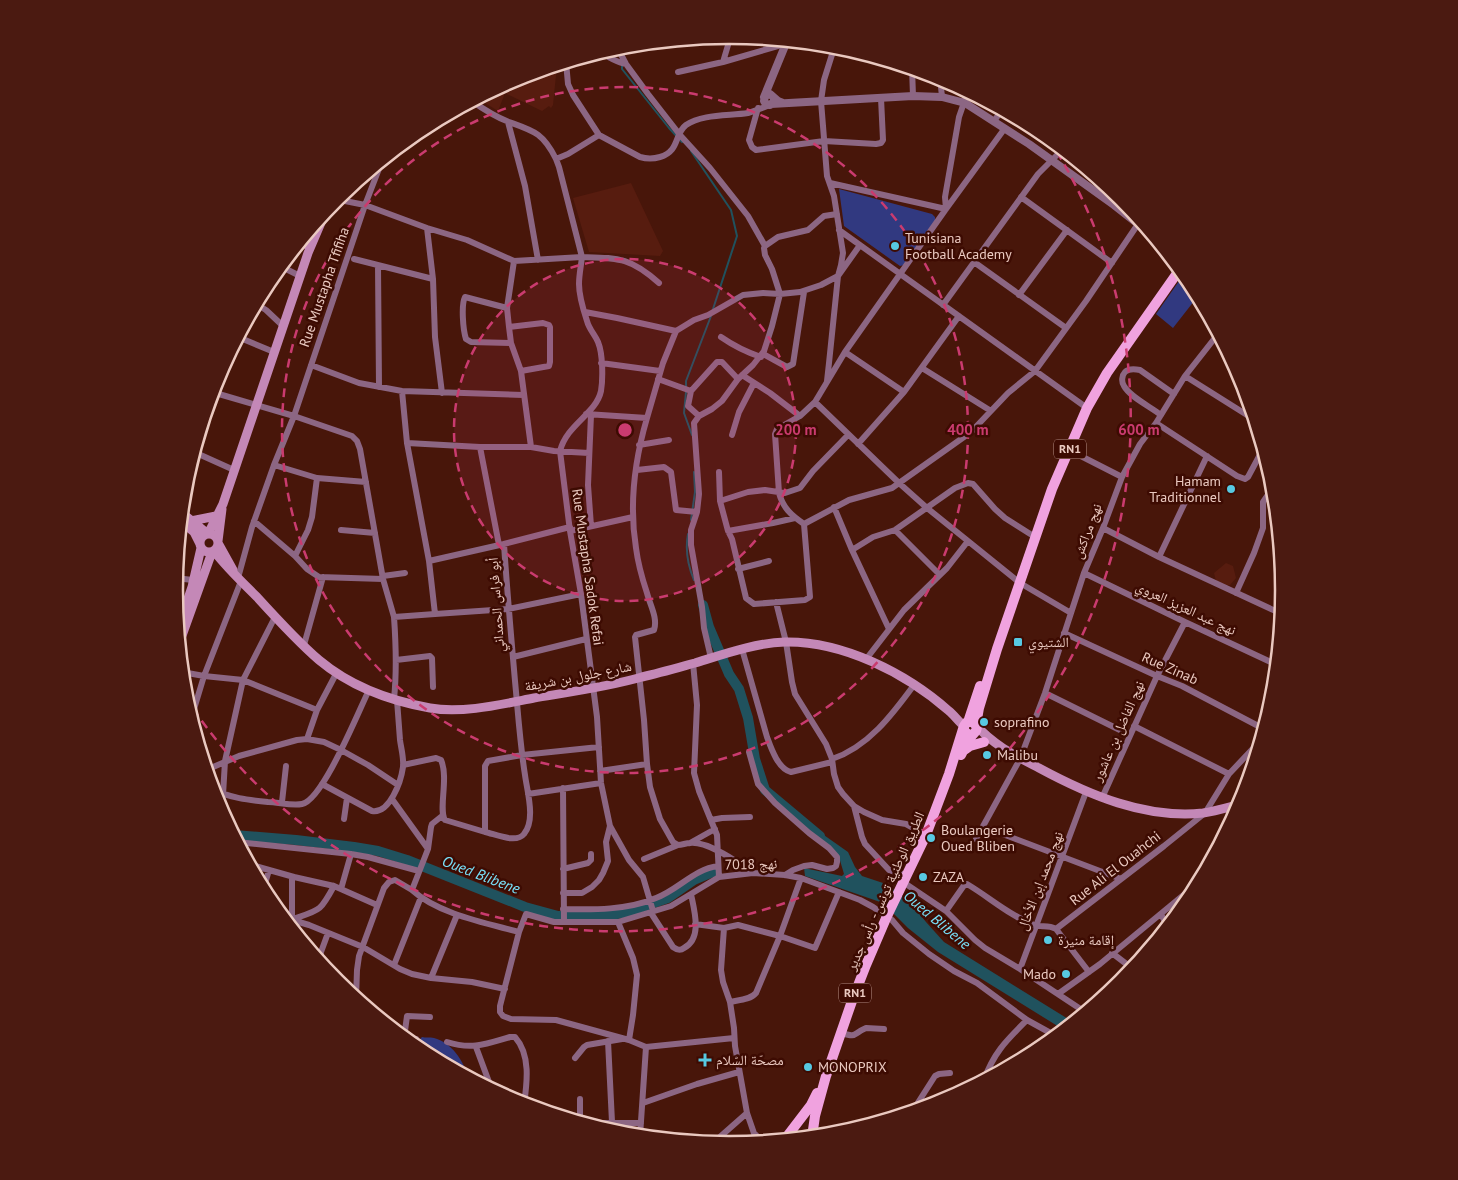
<svg xmlns="http://www.w3.org/2000/svg" width="1458" height="1180" font-family="'PT Sans','Noto Naskh Arabic',sans-serif">
	<style>
		.built { fill: #571c0f }
		.green { fill: #313980 }
		.water { fill: #20525e }
		.lines { fill: none; stroke-linecap: round; stroke-linejoin: round }
		.stream { stroke: #20525e; stroke-width: 2 }
		.river { stroke: #20525e; stroke-width: 10 }
		.minor { stroke: #8c6683; stroke-width: 6 }
		.tertiary { stroke: #8c6683; stroke-width: 8 }
		.secondary { stroke: #c488b7; stroke-width: 9 }
		.primary { stroke: #f0a2df; stroke-width: 10 }
		.ring { fill: none; stroke: #ca3b6f; stroke-width: 2.5; stroke-dasharray: 9 6 }
		.poi-dot { fill: #57c9e2; stroke: #3d0b02; stroke-width: 2 }
		.labels { text-anchor: middle; stroke-width: 5; stroke-linejoin: round; paint-order: stroke }
		.shield { fill: #3d0b02; stroke: #b69087; stroke-width: 1 }
		.shield-label { font-size: 12px; font-weight: bold; fill: #eac9c0 }
		.poi-label { font-size: 14px; fill: #eac9c0; stroke: #3d0b02; text-anchor: start }
		.street-label { font-size: 14px; fill: #eac9c0; stroke: #3d0b02 }
		.water-label { font-size: 15px; font-style: italic; fill: #79e2fa; stroke: #3d0b02 }
		.rim { fill: none; stroke: #eac9c0; stroke-width: 2.5 }
		.centre { fill: #ca3b6f; stroke: #3d0b02; stroke-width: 2.5 }
		.ring-label { font-size: 15px; text-anchor: middle; font-weight: bold; fill: #ca3b6f; stroke: #3d0b02; stroke-width: 5; stroke-linejoin: round; paint-order: stroke }
	</style>
	<rect width="100%" height="100%" fill="#48160a"/>
	<path class="built" d="M557,65l-4,40 -2,3 -2,-2 -7,5 -37,-18 -7,18 -21,-13 40,-21z
		M631,183l32,68 -3,5 -71,-4 -16,-54z
		M1226,563l7,3 3,12 -6,7 -4,1 -10,-5 -2,-8z"/>
	<path class="green" d="M839,189l93,25 3,3v4l-31,44 -4,1 -56,-40z
		M1184,274l7,8 7,14 -25,32 -17,-14z
		M422,1037c3,1 8,0 12,1 17,4 30,23 34,39l-48,-26 -6,-5z"/>
	<path class="water" d="M811,826l37,26 7,15 7,9 24,8 23,17 17,21 18,20 129,80 -9,8 -126,-78 -30,-24 -25,-25 -78,-27 -1,-8 38,8 2,-2 -5,-17 -31,-26z"/>
	<g class="lines">
		<path class="stream" d="M622,66v3l47,59 13,14
			M691,151l40,59 6,26 -24,73
			M686,387v-6l25,-65
			M686,392l-2,21 8,22
			M691,520l4,-28 -1,-20
			M688,534c-3,16 0,32 6,46"/>
		<path class="river" d="M703,605l6,22 20,47 10,15 9,29 7,41 10,31 55,46
			M234,835l62,5 58,7 24,4 29,9 118,47 33,9 53,-1 17,-3 40,-14 26,-18 19,-8"/>
		<path class="minor" d="M617,47l9,17 22,30 32,41 30,33 38,48 17,30
			M602,51c3,6 18,12 24,13
			M566,62l2,22 5,11 26,40
			M723,62l8,-27
			M912,68l1,28
			M678,72l45,-10 72,-21
			M940,77l2,20
			M472,101c11,8 24,16 37,21 25,9 34,11 47,37l12,-5 31,-19 41,22c7,2 13,2 20,0 20,-6 14,-23 26,-32 16,-11 43,-9 62,-12 7,-2 14,-5 22,-8
			M758,108l-9,32 3,7 4,3 68,-9 52,3 5,-1 2,-3 -2,-42
			M994,121l8,-11
			M508,122l17,64 13,74
			M382,161l-17,44 -71,211 -20,49 43,13 -5,39 -4,13 -13,26 12,13 12,8 64,2
			M830,183l116,26 -1,-12 14,-80 9,-26
			M1021,197l91,66
			M335,199l30,6 62,23 40,12 47,21
			M1114,205l6,-9
			M427,228l6,51 2,58 7,56
			M839,230l248,178
			M354,259l79,20
			M974,262l92,66
			M378,265l1,122
			M280,266l20,10
			M1019,295l48,-65
			M256,304l10,6 17,16
			M943,305l95,-131 25,-25
			M507,308l-42,-11c-4,8 -2,33 1,42l5,3 40,1
			M585,312l32,6 59,13
			M509,327l34,-4 6,2 1,2v35l-1,4 -28,5
			M238,337l36,15
			M721,337c13,9 25,15 40,20
			M845,352l59,40
			M763,354l24,13 6,-3 11,-72
			M601,363l59,8
			M311,365l48,18 43,8 121,4
			M922,368l69,43
			M742,375l28,18 30,23
			M1185,376l70,44
			M658,379l33,12
			M827,381l2,-18 9,-87 3,-11 2,-12 -9,-57 -7,-20 -6,-75 3,-21 11,-35
			M402,391l5,52 22,118
			M212,392l82,24 58,20 5,5 3,8 23,130 11,38 41,-3 -6,-53 75,-17
			M815,402l84,81 28,25 93,75 51,30
			M586,414l61,4c-12,41 -18,87 -11,130 2,16 6,30 11,45 3,12 11,25 7,37l-18,5 -1,2 9,83 3,44 -47,7
			M591,415l-3,70 3,41
			M1161,415c-10,-8 -31,-18 -37,-29 -3,-4 -2,-11 1,-14 4,-4 10,-3 15,-2l34,24
			M699,416l-11,-10 3,-15 26,-29h5l16,17
			M647,418l16,-55 13,-32 18,-11 14,-5 35,-20 20,-2 17,1 20,-2 21,-7 17,-9 22,-31
			M1156,423l81,53 8,3 3,-2 15,-28
			M732,435l7,-23 15,-29
			M407,443l73,4
			M858,444l46,-52 55,-76
			M639,445l30,-5
			M531,447l23,4 35,2
			M1069,450l53,27
			M194,452l40,18
			M637,470l27,-3 7,5 5,38 21,2
			M719,472l1,29 8,30 4,8 14,59 8,6 51,-4 5,-3 -6,-73
			M317,478l49,4
			M720,501l28,-9 17,-2 20,3 15,-5 13,-17 35,-36
			M834,507l18,43 37,79
			M254,521l41,35
			M804,524c-13,-9 -21,-16 -25,-31l-4,-59 2,-5 23,-13 15,-14 30,-50 101,-143 59,-81
			M804,524l45,-24 43,-12 79,-56 37,-39 27,-22 51,-70 52,-77
			M1103,528l56,29 123,57
			M341,530l34,3
			M895,530l45,45
			M570,531l63,-14
			M728,531l45,-8 22,-5
			M499,545l-19,-98h51l-10,-76 -10,-28 -2,-16 -2,-19 7,-47 68,-4 -23,-90 -3,-8
			M852,550l21,-13 22,-7 60,-42 13,-5 5,1 22,25 10,9 30,19
			M1159,557l48,-101
			M738,569l31,-8
			M1084,573l101,49 92,43
			M383,576l22,-3
			M175,578l18,2
			M238,578l14,-51 22,-62
			M1236,593l18,-40 9,-25v-26l11,-16
			M776,602l10,40 6,40 3,12 31,50 6,15 2,15 4,13 5,7 11,12 10,6 18,8 24,4 20,11
			M435,614l73,-5 73,-15
			M394,617c2,28 3,54 0,82
			M1064,633l93,43 25,10 82,43
			M304,645l19,-68
			M742,649l25,88c4,11 11,32 24,35l41,-10
			M513,657l73,-18
			M711,658l-7,-30 -2,-21 -11,-62v-15l6,-18 2,-18 -5,-71 5,-7 13,-7 10,-8 16,-22 15,-14 11,-14 8,-25 8,-32 -8,-25 -7,-14 -1,-7 1,-2 13,-9 30,-7 16,-14 13,-2
			M867,658l37,-48 43,-42 21,-27
			M396,660l34,-4 2,2 1,29
			M693,663l4,42 -3,68 5,18 18,44 2,42
			M182,672l22,4 39,4 74,30
			M1045,693l85,42
			M191,719l13,-43 37,-95
			M1134,726l95,48
			M307,739l10,-29 20,-38
			M749,752l9,32 17,19 34,30 20,15 8,9v5l-1,4 -3,2 -6,1 -15,-4 -8,1 -11,4 -8,5
			M832,759c36,-12 60,-44 82,-74
			M647,764l3,23 10,32 13,23 5,3c4,0 8,-2 12,-2 18,-2 49,20 63,30
			M403,765l33,-7 5,2c8,18 -3,50 4,60l40,12v-66l3,-5 34,-6 77,-8
			M206,770l33,-14 58,-16 10,-1 17,3 17,8 27,15 30,20
			M322,784l50,27c18,3 29,-30 31,-44 1,-9 -2,-19 -3,-27 -1,-14 -2,-27 -3,-40
			M563,788l1,134h54l15,36 4,17 -4,40 -4,25
			M212,789c18,9 36,11 56,13 10,0 23,4 34,2 21,-4 57,-94 67,-114
			M528,794l73,-11
			M223,795l2,-34 18,-81 32,-63
			M1102,798l55,-122 28,-54
			M282,802l4,-36
			M854,806l8,31 3,7 24,26 17,5
			M344,819l3,-21
			M711,820l11,-2 28,-1
			M984,827l137,52
			M485,832c10,2 31,12 39,2 12,-14 3,-43 1,-59 -5,-31 -7,-63 -10,-94 -4,-46 -8,-91 -11,-137l66,-17
			M976,839l44,-80 25,-66 39,-120 19,-45 19,-51 18,-33 16,-21 29,-47 33,-42
			M237,842l114,12 17,3 51,14
			M690,843l25,-14
			M428,849l3,-22 1,-3 10,-8
			M644,859l34,-14
			M255,866l39,11
			M563,869l25,-6 3,-3v-6
			M903,882l43,29 19,-27h2c22,13 43,32 67,41 8,3 13,-1 22,4l108,-83 41,-33 24,-39 32,-34
			M341,889l10,-35
			M412,890c26,24 74,33 107,42
			M263,891l6,-21
			M563,893h19l10,-6 7,-7 4,-7 5,-12 -2,-19 4,-16
			M1172,905l6,8
			M563,909c30,1 65,1 93,-11 22,-8 38,-29 62,-32
			M653,911l-10,-34 -14,-17 -19,-34 -9,-43 -4,-66 -16,-123 -11,-63 -10,-80c7,-27 36,-37 41,-60 2,-12 2,-37 -3,-49 -3,-7 -9,-13 -11,-21 -4,-12 -8,-25 -8,-37 0,-9 2,-18 3,-27 36,1 48,0 77,26
			M946,911l29,29 10,8 35,21
			M651,913l22,34c4,3 7,4 11,1 19,-10 10,-38 7,-54
			M1161,914l6,12
			M282,917l27,8 54,22 37,22 12,5 19,4 41,4 33,7
			M293,919c27,-9 27,-7 41,-33
			M564,922h-10l-28,-8 -7,18 -19,74v6l3,4 8,3 45,1 73,20 17,7 88,-9
			M618,922l53,-16 48,-29 34,-4 32,2 16,3 59,22 13,7 19,13 11,13 26,21 25,17 23,12 50,37 29,16
			M695,924l29,4 14,-3 42,11 35,12 24,-56
			M290,926l2,-6v-41l2,-2 40,9 43,19
			M724,928l-3,42 2,12 7,20 4,26 1,18 12,67 10,29
			M1056,929l33,43
			M1112,953l21,16
			M320,962l1,-10 7,-19
			M323,965l6,2
			M394,965l27,-68
			M431,978l26,-63
			M1058,994l42,-30 98,-81
			M356,999l1,-29 2,-14 25,-68 5,-6 6,-2 17,10 16,-41 -36,-50
			M730,1002c9,-2 20,-2 26,-9l24,-57 21,-58
			M1085,1012l-65,-43 66,-177
			M841,1033c17,5 11,1 25,-5l18,1
			M416,1039l-12,-1 3,-22 23,1
			M608,1041l4,81
			M447,1042c25,8 39,2 63,-5h5c16,18 12,46 9,68
			M476,1047l16,43
			M575,1058l9,-11 3,-2 35,-6
			M984,1080c10,-28 23,-40 43,-60
			M501,1094l24,4
			M580,1099v23
			M643,1103l54,-19 42,-12
			M912,1112l23,-36 4,-2 11,-1
			M582,1123h59
			M755,1134l3,3 11,4
			M640,1136l6,-89
			M713,1143l34,-30"/>
		<path class="tertiary" d="M764,97l23,-56
			M774,98v4l-4,3 -4,-1 -2,-3 1,-5 5,-2 8,7 5,2
			M771,104l142,-8 29,1 23,6 64,41 85,61 37,29"/>
		<path class="secondary" d="M308,246l3,-17
			M182,513l26,21 15,-30 85,-251 18,-42
			M181,521l13,11 6,12
			M191,521l25,-5
			M200 543a9 9 0 1 1 18 0a9 9 0 1 1-18 0Z
			M218,541l4,-32
			M218,543l15,27
			M214,551c13,17 28,31 43,46 20,22 40,44 62,63 31,26 72,41 111,48 32,6 73,-4 104,-10 36,-6 73,-11 108,-21 18,-4 35,-9 53,-14 29,-9 60,-20 90,-21 58,-1 121,31 164,69 5,4 9,10 15,15
			M178,628l14,-41 9,-39
			M179,644l33,-92
			M976,725c17,20 40,31 63,43 50,27 106,51 164,45 13,-2 26,-6 38,-9"/>
		<path class="primary" d="M968,722l12,-36
			M976,725l3,-17 18,-59 55,-160 35,-81 20,-35 73,-104
			M963,751l7,-5 14,-4
			M961,755l8,-16 7,-8 1,-4 -4,-5h-6l-3,4v5l5,4 4,-1
			M812,1137l3,-21 11,-40 26,-75 14,-36 21,-49 39,-81 23,-61 14,-45
			M785,1139l26,-34 6,-12"/>
	</g>
	<circle cx="625" cy="430" r="171" fill="#ca3b6f" fill-opacity=".12"/>
	<g class="ring">
		<circle cx="625" cy="430" r="171"/>
		<circle cx="625" cy="430" r="343"/>
		<path d="M1049 139A514 514 0 1 1 184 695"/>
	</g>
	<g class="poi-dot">
		<circle cx="895" cy="246" r="5"/>
		<circle cx="1231" cy="489" r="5"/>
		<rect x="1013" y="637" width="10" height="10" rx="2.5"/>
		<circle cx="984" cy="722" r="5"/>
		<circle cx="987" cy="755" r="5"/>
		<circle cx="931" cy="838" r="5"/>
		<circle cx="923" cy="877" r="5"/>
		<circle cx="1048" cy="940" r="5"/>
		<circle cx="1066" cy="974" r="5"/>
		<path d="M702.5 1052.5h5v5h5v5h-5v5h-5v-5h-5v-5h5z"/>
		<circle cx="808" cy="1067" r="5"/>
	</g>
	<g class="labels">
		<g class="shield">
			<rect x="1054" y="439.5" width="32" height="19" rx="4"/>
			<rect x="839" y="983.5" width="32" height="19" rx="4"/>
		</g>
		<g class="shield-label">
			<text x="1070" y="453">RN1</text>
			<text x="855" y="997">RN1</text>
		</g>
		<g class="poi-label">
			<text x="905" y="243">Tunisiana<tspan x="905" dy="16">Football Academy</tspan></text>
			<text x="1221" y="486" text-anchor="end">Hamam<tspan x="1221" dy="16">Traditionnel</tspan></text>
			<text x="1028" y="647">الشتيوي</text>
			<text x="994" y="727">soprafino</text>
			<text x="997" y="760">Malibu</text>
			<text x="941" y="835">Boulangerie<tspan x="941" dy="16">Oued Bliben</tspan></text>
			<text x="933" y="882">ZAZA</text>
			<text x="1058" y="945">إقامة منيرة</text>
			<text x="1056" y="979" text-anchor="end">Mado</text>
			<text x="716" y="1065">مصحّة السّلام</text>
			<text x="818" y="1072">MONOPRIX</text>
		</g>
		<g class="street-label">
			<text transform="translate(324 287) rotate(-71)" y="5">Rue Mustapha Tfifiha</text>
			<text transform="translate(1087 531) rotate(-69)" y="5">نهج مراكش</text>
			<text transform="translate(588 567) rotate(82)" y="5">Rue Mustapha Sadok Refai</text>
			<text transform="translate(496 605) rotate(-94)" y="5">أبو فراس الحمداني</text>
			<text transform="translate(1186 608) rotate(25)" y="5">نهج عبد العزيز العروي</text>
			<text transform="translate(1170 668) rotate(24)" y="5">Rue Zinab</text>
			<text transform="translate(578 676) rotate(-11)" y="5">شارع جلول بن شريفة</text>
			<text transform="translate(1118 731) rotate(-66)" y="5">نهج الفاضل بن عاشور</text>
			<text transform="translate(751 864) rotate(-1)" y="5">نهج 7018</text>
			<text transform="translate(1115 868) rotate(-38)" y="5">Rue Ali El Ouahchi</text>
			<text transform="translate(1040 881) rotate(-69)" y="5">نهج محمد إبن الأخال</text>
			<text transform="translate(885 891) rotate(-66)" y="5">الطريق الوطنية تونس - رأس جدير</text>
		</g>
		<g class="water-label">
			<text transform="translate(481 875) rotate(21)" y="5">Oued Blibene</text>
			<text transform="translate(937 920) rotate(40)" y="5">Oued Blibene</text>
		</g>
	</g>
	<path d="M0 0H1458V1180H0ZM183 590a546 546 0 1 1 1092 0a546 546 0 1 1-1092 0Z" fill="#4b1a11" fill-rule="evenodd"/>
	<path class="rim" d="M183 590a546 546 0 1 1 1092 0a546 546 0 1 1-1092 0Z"/>
	<circle cx="625" cy="430" r="8" class="centre"/>
	<g class="ring-label">
		<text x="796" y="435">200 m</text>
		<text x="968" y="435">400 m</text>
		<text x="1139" y="435">600 m</text>
	</g>
</svg>
